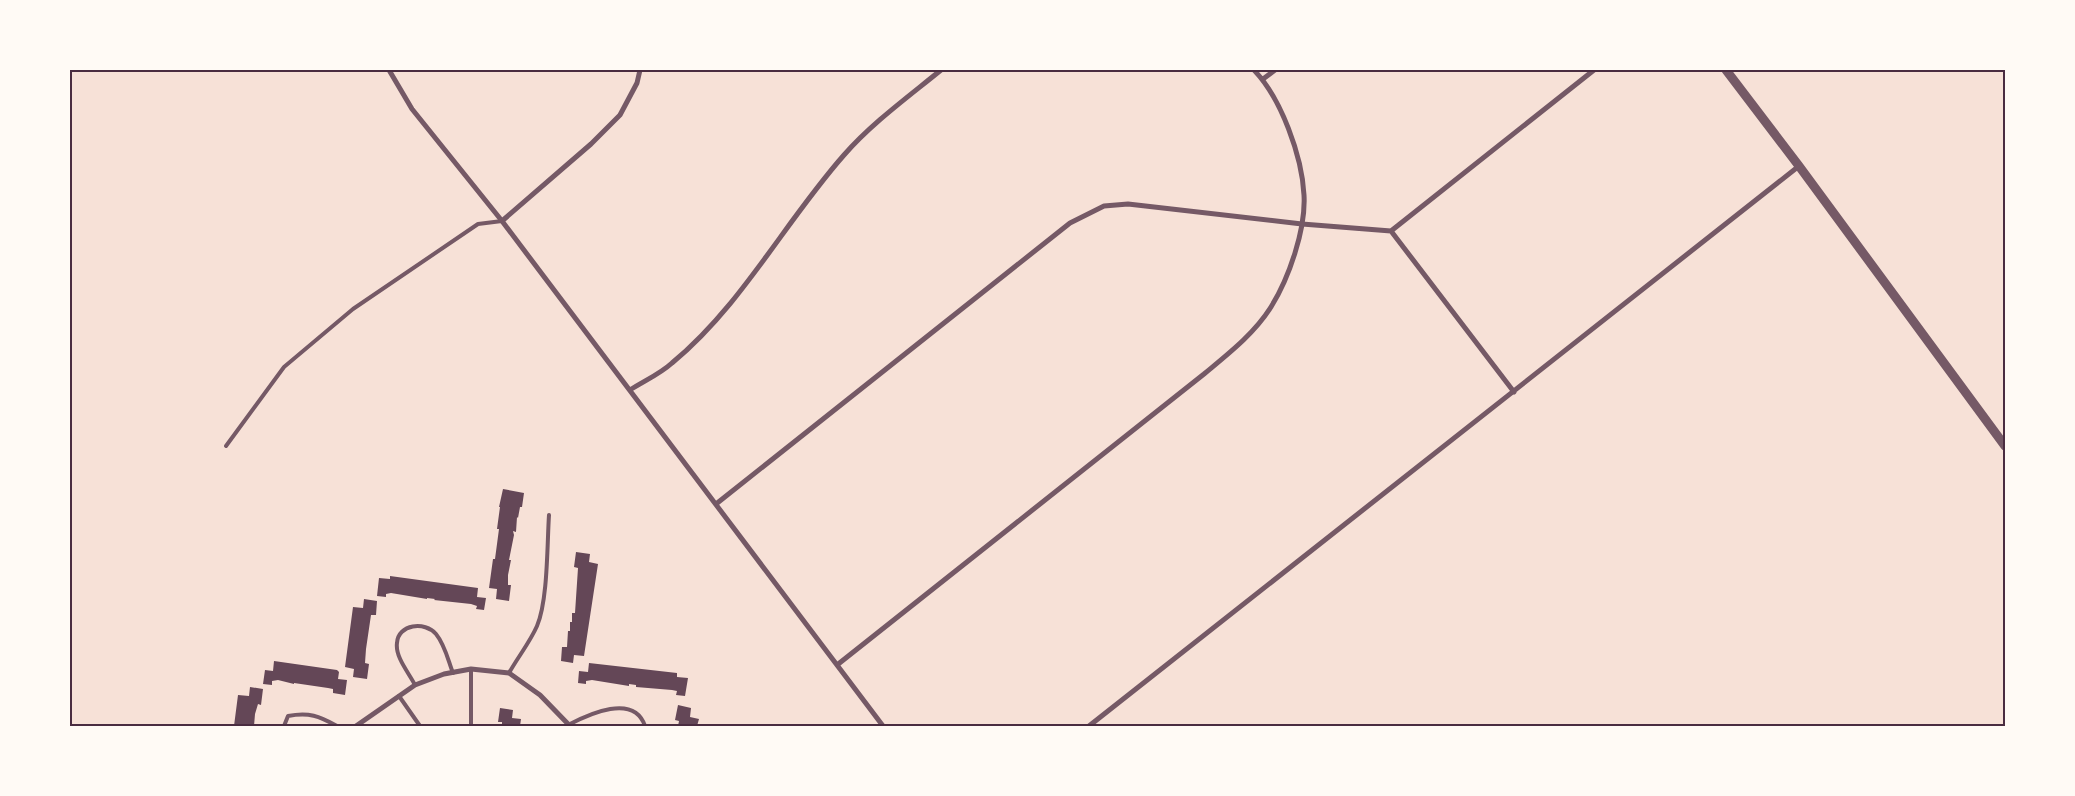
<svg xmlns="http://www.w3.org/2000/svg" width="2075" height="796" font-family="Figtree,sans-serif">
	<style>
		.building { fill: #644757 }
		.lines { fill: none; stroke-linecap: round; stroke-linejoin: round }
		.service { stroke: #755966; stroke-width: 4 }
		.minor { stroke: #755966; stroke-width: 5 }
		.tertiary { stroke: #755966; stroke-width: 9 }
		.neatline { fill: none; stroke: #4a2c40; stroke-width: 2 }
	</style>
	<rect width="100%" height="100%" fill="#f7e1d7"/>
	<path class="building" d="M503,489l21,4 -2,14h-2l-2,11 -1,-1 -1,15 -3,-1 1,4 -5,25h2l-3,15v10h3l-2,16 -13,-2 1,-10 -8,-1 4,-29h2l4,-30h-2l3,-22h-1z
		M576,552l14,2 -1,8 9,2 -14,92 -10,-1 -1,8 -12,-2 1,-14h5l1,-16h2v-9h2v-9h3l3,-45 -4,-1z
		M390,576l88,12 -1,9 9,1 -2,12 -8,-1 1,-3 -6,-2 -37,-4 1,-1 -8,-1v1l-36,-6 -5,1v3l-9,-1 2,-18 11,1z
		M364,599l13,2 -1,14h-5l-5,34 -1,14 4,1 -2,15 -14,-2 1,-8 -9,-2 8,-60 10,1z
		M274,661l63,9 2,2 -1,7 9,1 -2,15 -12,-2v-4l-5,-1 -34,-5v1l-16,-4 -6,1v4l-9,-1 2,-14 8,1z
		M589,663l88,10v4l11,1 -3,18 -9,-1 1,-4 -5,-1 -36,-3v-2l-7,-1v2l-37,-6 -6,1v3l-8,-1 1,-12 9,1z
		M250,687l13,2 -2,16 -3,-1 -3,10 -1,12h-20l4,-31 11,1z
		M678,705l13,3 -1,9 9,2 -2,7h-19l1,-5 -4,-1z
		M500,708l13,2 -1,8 9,1 -1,7h-18v-4h-4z"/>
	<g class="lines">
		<path class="service" d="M226,446l58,-79 69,-58 125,-85 24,-3
			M509,673c9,-16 21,-31 28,-47 11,-26 10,-81 12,-111
			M415,685c-6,-12 -20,-28 -18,-42 1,-19 28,-22 39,-9 9,11 12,26 17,39
			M399,696l21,30
			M568,725c21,-11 66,-32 77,1
			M284,726l4,-10c21,-4 31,0 49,10
			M471,726v-57"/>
		<path class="minor" d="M389,70l23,39 90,112 381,505
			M1263,79l12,-9
			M502,221l89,-77 29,-29 17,-32 3,-13
			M1391,231l123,161
			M630,390c14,-9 30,-16 42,-27 70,-58 112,-140 172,-208 28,-32 64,-58 97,-85
			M716,504l354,-281 34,-17 24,-2 174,20 89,7 203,-161
			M837,665l367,-291c24,-20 50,-40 67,-67 18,-29 35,-78 33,-112 -2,-39 -23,-97 -50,-125
			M356,726l59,-41 29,-11 27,-5 38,4 31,22 30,31
			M1089,726l710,-560"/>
		<path class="tertiary" d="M1726,70l73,96 206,280"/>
	</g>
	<rect width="2075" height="796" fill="none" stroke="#fffaf5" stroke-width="142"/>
	<rect x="71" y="71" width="1933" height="654" class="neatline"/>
</svg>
